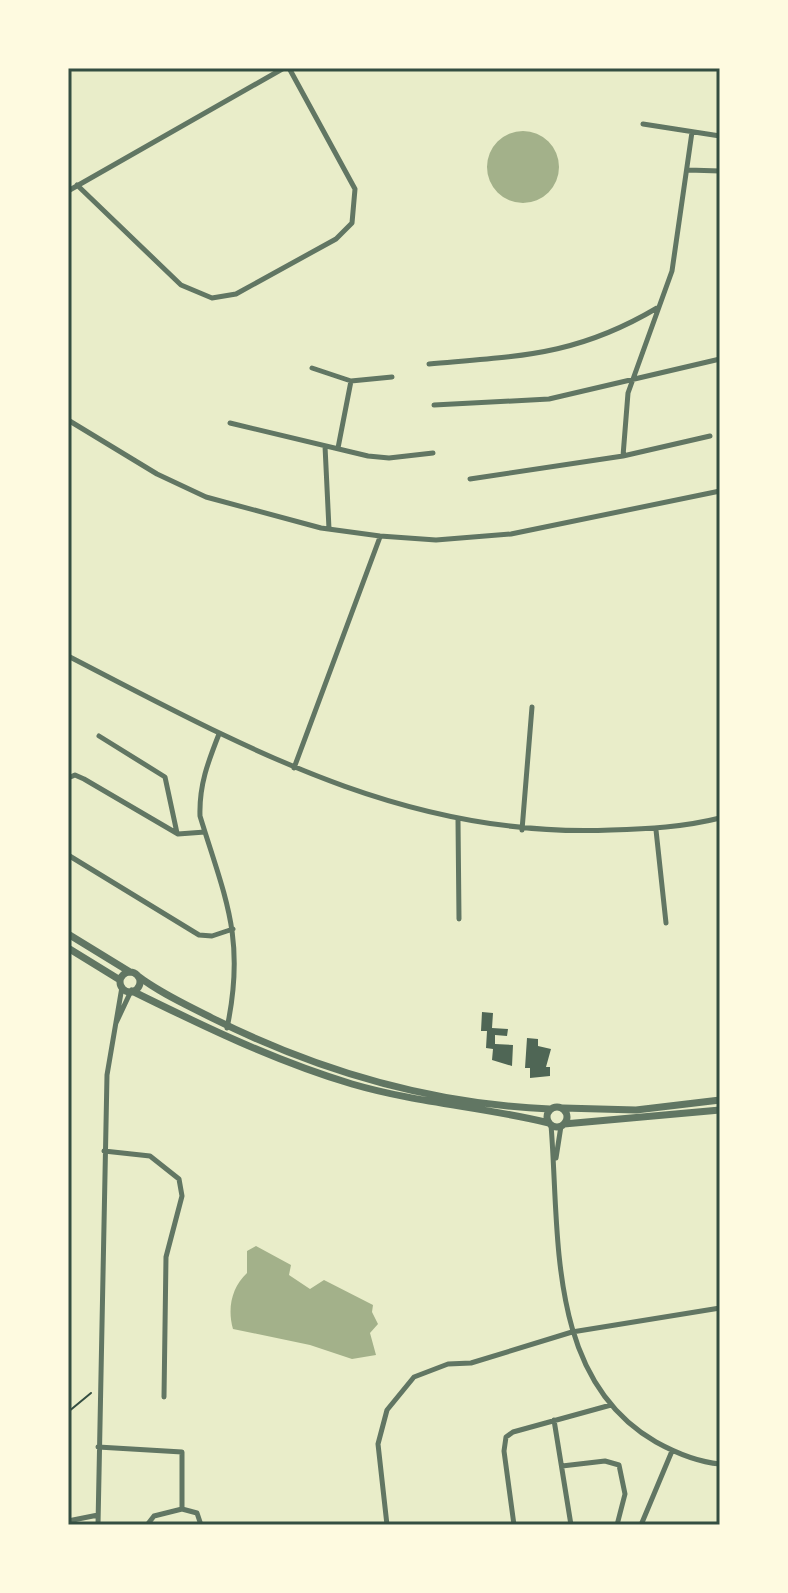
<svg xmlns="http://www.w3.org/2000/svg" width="788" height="1593" font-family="Cabin,sans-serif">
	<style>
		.water { fill: #a3b18a }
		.building { fill: #4f6655 }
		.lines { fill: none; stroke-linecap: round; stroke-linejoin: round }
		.path { stroke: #344e41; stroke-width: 2 }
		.minor { stroke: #617663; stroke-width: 5 }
		.tertiary { stroke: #617663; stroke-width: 7 }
		.neatline { fill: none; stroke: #344e41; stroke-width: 3 }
	</style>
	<rect width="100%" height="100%" fill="#e9edc9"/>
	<path class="water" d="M487 167a36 36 0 1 1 72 0a36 36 0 1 1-72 0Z
		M256,1246l35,19 -2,10 21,14 14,-9 49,25 -1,7 6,12 -8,9 6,22 -24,4 -42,-14 -77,-16c-6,-21 -1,-42 14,-56v-22z"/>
	<path class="building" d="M482,1012l11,1 -1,15 16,1 -1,7 -12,-1v9l18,1 -1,21 -20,-6 1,-11 -7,-1 1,-17h-6z
		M527,1038l11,1v7l13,3 -5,18h4v9l-20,2v-10h-5z"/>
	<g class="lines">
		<path class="path" d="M68,1412l23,-19"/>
		<path class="minor" d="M643,124l77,12
			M688,170l32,1
			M77,185l104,100 31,13 24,-4 100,-55 16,-16 3,-34 -66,-121
			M68,191l216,-123
			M429,364c91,-8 147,-8 228,-56
			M312,368l39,13
			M434,405l115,-6 171,-40
			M68,420l89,54 49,23 115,31 59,8 56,4 75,-6 209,-43
			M230,423l138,33 21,2 44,-5
			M325,446l4,83
			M338,448l13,-67 41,-4
			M623,456l87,-20
			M470,479l153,-23 5,-63 44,-122 20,-139
			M68,656c176,91 339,183 543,174 37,-1 73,-3 109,-12
			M219,734c-11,28 -20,51 -19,82 25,82 46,122 27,212
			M99,736l66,41 12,56
			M294,768l86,-231
			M68,778l7,-3 9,4 94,55 27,-2
			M458,820l1,99
			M522,830l10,-123
			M656,830l10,93
			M68,855l131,80 13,1 21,-7
			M116,1023l15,-32
			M551,1125c9,109 -5,254 105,317 20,11 42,20 64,22
			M104,1151l46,5 29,23 3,17 -16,61 -2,140
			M556,1158l5,-32
			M554,1420l17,105
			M98,1447l84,5v57l15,4 4,12
			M562,1466l43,-5 14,4 6,29 -8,31
			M68,1521l30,-6
			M98,1525l9,-450 15,-88
			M147,1525l7,-9 28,-7
			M387,1525l-9,-81 9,-34 27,-33 34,-13 23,-1 101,-31 148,-24
			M514,1525l-10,-74 2,-14 7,-5 98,-27
			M641,1525l31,-74"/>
		<path class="tertiary" d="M68,934l62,38
			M68,948l52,32
			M120 982a10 10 0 1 1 20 0a10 10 0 1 1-20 0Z
			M138,976c22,17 49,29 74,42 106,53 219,86 338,91
			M132,991c71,35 143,70 220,93 65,19 132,23 197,39
			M547 1117a10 10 0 1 1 20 0a10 10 0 1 1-20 0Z
			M563,1108l73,2 84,-10
			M564,1124l156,-14"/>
	</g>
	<rect width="788" height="1593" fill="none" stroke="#fefae0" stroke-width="140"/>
	<rect x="70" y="70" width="648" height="1453" class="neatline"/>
</svg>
